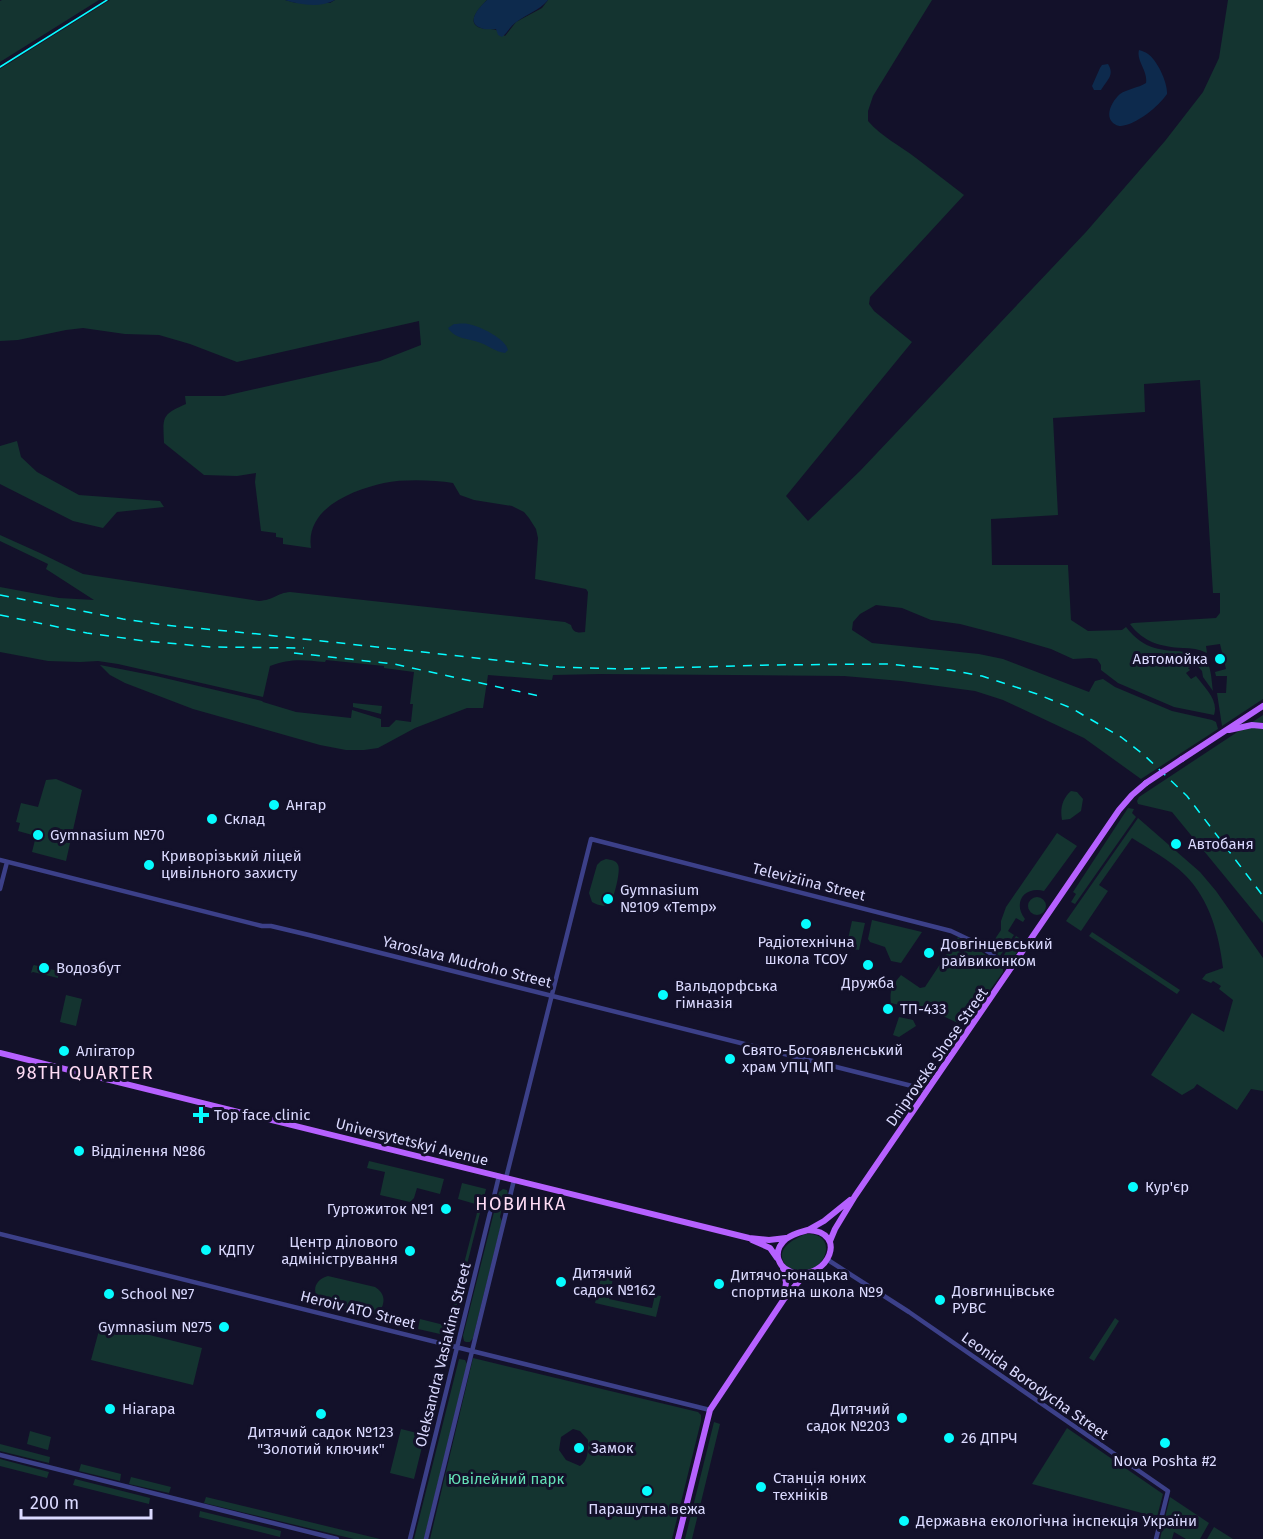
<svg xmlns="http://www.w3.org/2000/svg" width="1263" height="1539" font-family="'Fira Sans',sans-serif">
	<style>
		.green { fill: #143430; fill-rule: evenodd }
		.water { fill: #0d2a4d }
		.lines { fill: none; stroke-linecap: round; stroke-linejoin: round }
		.minor { stroke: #3c4089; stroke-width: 4.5 }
		.major { stroke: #b661ff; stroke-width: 6 }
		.tram { stroke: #06fcff; stroke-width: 1.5 }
		.rail { stroke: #06fcff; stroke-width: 1.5; stroke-dasharray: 9 8; stroke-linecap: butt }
		.major-bridge { stroke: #b661ff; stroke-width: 6 }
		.poi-dot { fill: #06fcff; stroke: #13112a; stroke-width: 2 }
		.labels { text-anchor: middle; stroke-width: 6; stroke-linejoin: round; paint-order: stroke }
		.poi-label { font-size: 15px; fill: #dbdaff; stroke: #13112a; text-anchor: start }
		.street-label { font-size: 15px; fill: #dbdaff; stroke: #13112a }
		.park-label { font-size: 15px; fill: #64e1b7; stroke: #13112a }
		.quarter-label { font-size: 18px; letter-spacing: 1.5px; fill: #ffdcf5; stroke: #13112a }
	</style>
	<rect width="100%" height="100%" fill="#13112a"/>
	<path class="green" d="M2,0h97l-99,62v-61z
		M110,0h175l11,3h34l5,-3h152c-6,6 -23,23 -6,28 5,2 11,0 15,2 3,1 6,4 9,6l11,-14 26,-14 6,-8h384l-59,96 -5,15v10c14,16 31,24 48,37 16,12 32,25 48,37l-94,102 -1,7 5,7 38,31 -126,154 22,25 52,-50 226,-239 79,-91 38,-49 16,-34 9,-58h35v699l-41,27 -5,-33h9l1,-17h-11l-1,-4 11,-3 -6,-25 -14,2 1,7c-8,-4 -16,-5 -24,-5 -22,-1 -40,-6 -53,-24l3,-1 83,-5 4,-5v-20h-7l-13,-213 -56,4 1,28 -92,6 5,97 -67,4 1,46h76l3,55 17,11 34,-1 4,-3c19,24 35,23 63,25l-3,6 4,9 -2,1 2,2 -4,3 5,6 5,-3c9,12 23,24 18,39l-40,-8 -56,-24 -17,-13v-5l-4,-6 -7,-1 -17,1 -22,-10 -41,-12 -50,-13 -29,-4 -29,-12 -26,-3 -16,9 -7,8 -1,8 20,13 107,11 24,5 86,33 6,-11 8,-2 12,8 57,24 40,9 4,2 2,7 -77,50 -57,-41 -81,-38 -28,-9 -74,-10 -57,-5 -244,-2 -47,1 -1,5 -64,-5 -5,33h-16l-52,20 -37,20 -14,2h-18l-26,-5 -127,-36 -68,-26 -15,-8 -10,-10 56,11 106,25 1,1 33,10 55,6 1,-8 29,9v8h8l7,-7 15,2 2,-18h-3l4,-32 -30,-4v-2l-58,-6 -1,2c-22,-2 -34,-4 -55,4l-7,31 -145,-33 -20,-3 -18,1 -32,-1 -48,-9v-65l59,11 35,2 -48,-31 2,-5 -48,-23v-6l40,18 43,21 176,27c15,-1 18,-8 31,-9l275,30 6,3c2,8 7,8 14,7l3,-40 -2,-3 -51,-10 3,-41 -2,-9 -7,-11 -5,-6 -12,-6 -38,-6 -14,-5 -7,-12c-20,-3 -49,-4 -69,0 -31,7 -79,25 -73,65l-28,-4v-6l-7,-1v-4l-15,-2 -6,-49 1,-9 -19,3 -33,-1 -40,-32c-1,-26 -3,-28 22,-39l-1,-8h39l156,-35 41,-16 -2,-24 -182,41 -47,-18 -31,-9 -34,-1 -42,-6 -17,2 -48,10 -18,1v-272z
		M17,441l4,16 16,15 42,23 81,6 4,6 -47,5 -14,16 -30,-7 -73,-37v-38z
		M1199,653c13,8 12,25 14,38l-10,-14 -1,-6 -10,-11 1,-5z
		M353,703l29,3 -1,8 -28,-7z
		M1263,715v208l-91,-111 -34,-8 -1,-3 2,-4z
		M56,779l26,11 -16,71 -34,-9 4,-16 -18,-5 2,-8 -4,-1 5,-19 17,4 8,-27z
		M1071,791l6,1 6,7 -2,12 -11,8 -8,1c-2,-11 0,-21 9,-29z
		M1128,808l6,1 -2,4 4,4 -61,87 -4,-2 5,-8 -3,-2z
		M1138,818l62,54 16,19 47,67v133l-12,-2 -14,21 -40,-26 -3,4 -12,7 -31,-20 41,-62 32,19 9,-32 -14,-11 2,-3 -8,-5 -2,2 -9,-4 4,-5 17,-6c-4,-33 -13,-68 -38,-93 -14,-14 -37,-27 -53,-37l-33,47 9,6 -27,40 -15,-10z
		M1057,833l20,13 -33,45c-19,-5 -32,11 -19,28l-2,3 -7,-4 -8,13 6,4 -14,21 -16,-11 5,-5 6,-1 6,-9v-9l5,-14z
		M606,859c5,1 10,1 12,6 3,5 -4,34 -8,38 -5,5 -13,2 -18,-1l-3,-9 8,-28 4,-4z
		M1028 906a9 9 0 1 1 18 0a9 9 0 1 1-18 0Z
		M872,920l50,12 -21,31 -10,-2 -6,-14 -15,-5 -2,-3z
		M852,921l13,2 -6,27 -13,-2z
		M1092,932l88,58 -3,4 -88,-58z
		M1016,936l6,4v5l-11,16h-4l-5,-3z
		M958,937l13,7 32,24v4l-39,54 -21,-10 -52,-13c-2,-12 2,-19 10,-28l19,13 5,-1z
		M34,965l24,6v7l-25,-6 -2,1 2,-7z
		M66,995l16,4 -6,27 -16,-4z
		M899,1017l14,3 3,6 -17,11 -6,-2z
		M369,1161l75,18 -4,15 -23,-6 -3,10 -4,4 -30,-7 5,-23 -18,-4z
		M462,1183l24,6 -37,147 -31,-7 2,-10 28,7 31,-121 -21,-6z
		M503,1189l4,1 1,5 -1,4 -4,3 -3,15 2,4 -29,117 -3,4h-4l-2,-1 -1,-5 36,-144z
		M806,1234c31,-2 23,35 -3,37 -4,1 -10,-2 -15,-3 -16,-17 3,-28 18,-34z
		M602,1273l6,1v3l5,1 -4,21 43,9 3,-13 6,1 -5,21 -61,-14z
		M328,1276l47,11c6,4 10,9 8,17 -1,5 -5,9 -9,10 -8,3 -44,-8 -53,-12 -10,-10 -7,-22 7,-26z
		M1115,1318l4,3 -25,40 -5,-3z
		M101,1323l101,25 -9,37 -102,-25z
		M473,1358l225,54 3,3v6l-29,118h-242zM573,1429l7,2 8,9c0,9 1,20 -8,26l-14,-6 -7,-10 2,-13z
		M459,1359l6,1 2,4 -43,175h-10z
		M1029,1382h5l19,13 1,3 -1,4 -6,1 -19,-13 -1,-4z
		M714,1422l6,2 -28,115h-7z
		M1067,1428l96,66 -6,23 -125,-33z
		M401,1429l24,6 -11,44 -24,-6z
		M30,1431l21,6 -3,13 -21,-6z
		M0,1444l50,13 -1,6 -49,-12z
		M0,1459l49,13 -2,6 -47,-12z
		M81,1464l40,10 -1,7 -41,-10z
		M131,1477l40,10 -2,6 -40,-9z
		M75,1479l75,19 -1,6 -76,-19z
		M206,1497l174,42h-26l-150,-36z
		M1170,1497l39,26 -9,16h-14l-12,-7 -2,7h-12z
		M200,1511l81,20 -1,6 -81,-20z
		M1214,1527l19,12h-26z"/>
	<path class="water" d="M285,0h50c-14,8 -35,5 -50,0z
		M487,0h61c-9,11 -22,14 -33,23 -5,4 -8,10 -13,14l-4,-2 -2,-6c-5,0 -12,1 -15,-1 -17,-6 0,-22 6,-28z
		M1139,50c3,1 7,2 9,4 9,6 20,29 19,40 -8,12 -31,31 -46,32 -4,0 -5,-1 -8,-3 -9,-8 0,-23 7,-29 7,-5 18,-6 26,-11 2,-13 -10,-22 -7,-33z
		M1108,64c7,11 -1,16 -7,26h-7l-2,-4 8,-18 2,-3z
		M454,324c4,0 10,-1 14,0 12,2 38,15 40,26l-3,3c-10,-1 -17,-8 -27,-11 -11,-4 -23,-3 -30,-14z"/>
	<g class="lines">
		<path class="minor" d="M0,860l262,66h9l38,9 619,155
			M0,889l7,-27
			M506,1178l85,-339 360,92 21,10 40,27
			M0,1234l710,176
			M828,1260l81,52 259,179 -12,48
			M0,1455l337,84
			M410,1539l89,-363
			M426,1539l88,-359"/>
		<path class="major" d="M1229,730l23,-5 11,1
			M1182,759l81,-53
			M0,1053l749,185 20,2 17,-2
			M808,1230c41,2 20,49 -12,43 -18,-3 -25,-21 -10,-34 6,-5 15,-7 22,-9z
			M808,1230l16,-9 26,-21
			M752,1240l18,8 7,10
			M830,1241l5,-12 20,-33 264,-386 13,-15 14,-12
			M783,1268l3,14 -2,17
			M678,1539l32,-129 74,-111 22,-26"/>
		<path class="tram" d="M0,67l107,-67"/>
		<path class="rail" d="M0,595l123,24 41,6 94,9 301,33 66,2 144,-4 119,-1 62,6 32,6 55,18 34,14 50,29 23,18 43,41 76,100
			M0,615l87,18 58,8 66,6 93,1
			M294,653l100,11 150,33"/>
		<path class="major-bridge" d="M1146,783l36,-24"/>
	</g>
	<g class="poi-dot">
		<circle cx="1220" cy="659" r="6"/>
		<circle cx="274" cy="805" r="6"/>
		<circle cx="212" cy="819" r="6"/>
		<circle cx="38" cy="835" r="6"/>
		<circle cx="1176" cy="844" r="6"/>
		<circle cx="149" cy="865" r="6"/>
		<circle cx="608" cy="899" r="6"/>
		<circle cx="806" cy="924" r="6"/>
		<circle cx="929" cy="953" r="6"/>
		<circle cx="868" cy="965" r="6"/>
		<circle cx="44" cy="968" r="6"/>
		<circle cx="663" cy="995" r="6"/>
		<circle cx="888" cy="1009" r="6"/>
		<circle cx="64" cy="1051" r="6"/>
		<circle cx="730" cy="1059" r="6"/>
		<path d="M198 1106h6v6h6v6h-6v6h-6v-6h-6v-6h6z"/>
		<circle cx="79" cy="1151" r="6"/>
		<circle cx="1133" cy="1187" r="6"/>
		<circle cx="446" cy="1209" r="6"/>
		<circle cx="206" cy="1250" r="6"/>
		<circle cx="410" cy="1251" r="6"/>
		<circle cx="561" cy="1282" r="6"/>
		<circle cx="719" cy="1284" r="6"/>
		<circle cx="109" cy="1294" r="6"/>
		<circle cx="940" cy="1300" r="6"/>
		<circle cx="224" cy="1327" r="6"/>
		<circle cx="110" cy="1409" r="6"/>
		<circle cx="321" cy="1414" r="6"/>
		<circle cx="902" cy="1418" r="6"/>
		<circle cx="949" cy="1438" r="6"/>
		<circle cx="1165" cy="1443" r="6"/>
		<circle cx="579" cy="1448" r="6"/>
		<circle cx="761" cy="1487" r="6"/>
		<circle cx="647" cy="1491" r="6"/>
		<circle cx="904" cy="1521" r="6"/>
	</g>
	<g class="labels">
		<g class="poi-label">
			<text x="1208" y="664" text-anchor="end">Автомойка</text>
			<text x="286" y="810">Ангар</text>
			<text x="224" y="824">Склад</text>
			<text x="50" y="840">Gymnasium №70</text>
			<text x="1188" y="849">Автобаня</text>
			<text x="161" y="861">Криворізький ліцей<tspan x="161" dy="17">цивільного захисту</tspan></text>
			<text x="620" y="895">Gymnasium<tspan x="620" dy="17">№109 «Temp»</tspan></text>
			<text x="806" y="947" text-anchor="middle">Радіотехнічна<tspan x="806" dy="17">школа ТСОУ</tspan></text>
			<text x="941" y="949">Довгінцевський<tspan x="941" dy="17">райвиконком</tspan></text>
			<text x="56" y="973">Водозбут</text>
			<text x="868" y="988" text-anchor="middle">Дружба</text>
			<text x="675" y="991">Вальдорфська<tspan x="675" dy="17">гімназія</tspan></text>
			<text x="900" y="1014">ТП-433</text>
			<text x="742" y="1055">Свято-Богоявленський<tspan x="742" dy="17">храм УПЦ МП</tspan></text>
			<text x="76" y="1056">Алігатор</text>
			<text x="214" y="1120">Top face clinic</text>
			<text x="91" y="1156">Відділення №86</text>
			<text x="1145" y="1192">Кур'єр</text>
			<text x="434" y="1214" text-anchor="end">Гуртожиток №1</text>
			<text x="398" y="1247" text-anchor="end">Центр ділового<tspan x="398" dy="17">адміністрування</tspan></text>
			<text x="218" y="1255">КДПУ</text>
			<text x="573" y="1278">Дитячий<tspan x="573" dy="17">садок №162</tspan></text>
			<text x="731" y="1280">Дитячо-юнацька<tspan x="731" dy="17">спортивна школа №9</tspan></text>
			<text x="952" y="1296">Довгинцівське<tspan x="952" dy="17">РУВС</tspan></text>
			<text x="121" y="1299">School №7</text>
			<text x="212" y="1332" text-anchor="end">Gymnasium №75</text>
			<text x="122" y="1414">Ніагара</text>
			<text x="890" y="1414" text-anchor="end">Дитячий<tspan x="890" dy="17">садок №203</tspan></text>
			<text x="321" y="1437" text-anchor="middle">Дитячий садок №123<tspan x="321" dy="17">"Золотий ключик"</tspan></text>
			<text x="961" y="1443">26 ДПРЧ</text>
			<text x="591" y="1453">Замок</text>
			<text x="1165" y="1466" text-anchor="middle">Nova Poshta #2</text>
			<text x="773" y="1483">Станція юних<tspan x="773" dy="17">техніків</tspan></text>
			<text x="647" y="1514" text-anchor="middle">Парашутна вежа</text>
			<text x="916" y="1526">Державна екологічна інспекція України</text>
		</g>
		<g class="street-label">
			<text transform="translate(809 882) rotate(14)" y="5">Televiziina Street</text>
			<text transform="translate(467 962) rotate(14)" y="5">Yaroslava Mudroho Street</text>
			<text transform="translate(937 1057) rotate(-55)" y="5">Dniprovske Shose Street</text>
			<text transform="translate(412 1142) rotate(14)" y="5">Universytetskyi Avenue</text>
			<text transform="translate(358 1310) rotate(14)" y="5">Heroiv ATO Street</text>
			<text transform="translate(443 1355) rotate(-76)" y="5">Oleksandra Vasiakina Street</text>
			<text transform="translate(1035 1386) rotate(35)" y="5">Leonida Borodycha Street</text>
		</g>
		<g class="park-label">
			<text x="506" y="1484">Ювілейний парк</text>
		</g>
		<g class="quarter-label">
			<text x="85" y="1079">98TH QUARTER</text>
			<text x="521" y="1210">НОВИНКА</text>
		</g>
	</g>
	<path d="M21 1509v9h130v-9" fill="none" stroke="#dbdaff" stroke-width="3"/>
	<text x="30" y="1509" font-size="18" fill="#dbdaff" stroke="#13112a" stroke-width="4.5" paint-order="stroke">200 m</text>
</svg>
